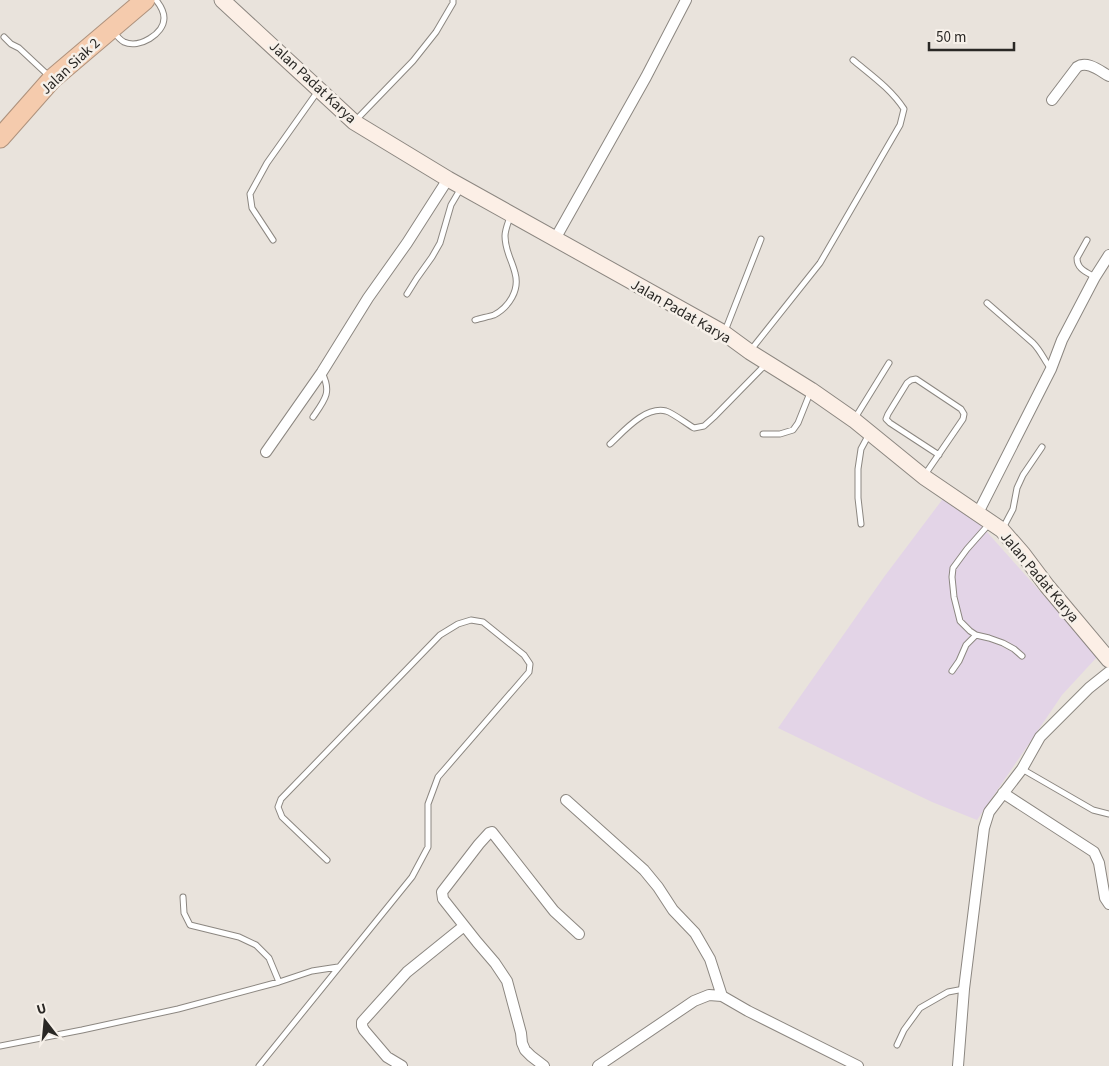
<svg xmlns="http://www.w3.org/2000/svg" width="1109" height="1066" font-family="'Source Sans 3',sans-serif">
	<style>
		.industrial { fill: #e3d4e7 }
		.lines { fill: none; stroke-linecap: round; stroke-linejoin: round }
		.lane-casing { stroke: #8c8781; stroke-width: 7 }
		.street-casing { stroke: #8c8781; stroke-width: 12 }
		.secondary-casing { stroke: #8c8781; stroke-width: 17 }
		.highway-casing { stroke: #ae927d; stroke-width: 21 }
		.lane { stroke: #fff; stroke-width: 5 }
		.street { stroke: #fff; stroke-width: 10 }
		.secondary { stroke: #fcefe6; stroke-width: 15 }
		.highway { stroke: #f5cbad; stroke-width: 19 }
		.labels { text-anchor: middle; stroke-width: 5; stroke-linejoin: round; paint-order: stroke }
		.street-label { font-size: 15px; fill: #2a2825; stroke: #f6f0e9 }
	</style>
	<rect width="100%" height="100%" fill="#e9e3dc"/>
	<path class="industrial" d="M945,496l25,17 93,104 34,40 -35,38 -85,125 -45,-18 -154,-74 106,-151z"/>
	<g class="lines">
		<g class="lane-casing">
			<path id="lane" d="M113,31c3,4 7,9 11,11 15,7 40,-8 40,-24 0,-7 -4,-13 -8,-18
				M4,37l7,7 8,4 31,29
				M356,120l57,-59 23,-29 17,-29v-3
				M273,240l-21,-32 -2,-14 17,-31 51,-72
				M1087,240l-10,18c0,11 9,14 18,19
				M407,294l10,-16 15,-21 8,-14 11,-38 10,-17
				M987,303l46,40c8,8 11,17 18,26
				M475,320c6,-2 13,-3 19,-5 15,-8 26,-25 21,-42 -3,-13 -10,-22 -10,-37 0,-6 3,-13 5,-19
				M725,331l36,-92
				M750,351l70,-88 80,-138 4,-16c-13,-20 -33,-34 -51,-49
				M313,417c12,-17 19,-25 9,-44
				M855,418l34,-55
				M763,434h17l13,-4 5,-7 12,-30
				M610,444c14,-13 35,-38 56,-33 7,2 21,13 28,17l10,-2 10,-9 52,-53
				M924,476l39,-57 1,-5 -3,-5 -45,-30 -5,1 -4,3 -19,31 -2,5 4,4 49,32
				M990,523l-23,26 -14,19 -1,9 2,20 6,24 10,10 6,4 13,3 14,5 11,6 8,7
				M861,524l-3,-26v-29l3,-20 7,-13
				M1003,528l10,-19 4,-21 6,-13 19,-28
				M952,671l7,-10 7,-16 10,-10
				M1022,769l71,41 16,4
				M183,897l1,16 6,12 49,12 17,8 13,13 10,24
				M897,1045l7,-15 16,-22 28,-16 16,-3
				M0,1046l82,-16 96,-21 101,-27 33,-11 26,-4
				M259,1066l153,-189 16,-30v-43l10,-27 91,-105 1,-8 -6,-9 -41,-33 -12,-2 -13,4 -18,11 -159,164 -3,8 4,10 45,43"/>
		</g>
		<g class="street-casing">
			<path id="street" d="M1052,100l25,-33c10,-7 23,4 32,9
				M555,239l91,-162 40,-77
				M266,452l56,-80 46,-74 39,-55 41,-64
				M978,513l73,-144 11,-29 33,-63 14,-22
				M1003,793l91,59 5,11 6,35 4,6
				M566,800l78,70 14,17 15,23 22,23 15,26 12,37
				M402,1066l-15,-9 -23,-27 -2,-4v-4l45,-50 57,-46
				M544,1066l-13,-10 -6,-6 -3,-7 -1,-10 -14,-52 -12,-18 -18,-21 -34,-43 -1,-7 37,-48 10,-11 3,-1 62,79 25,23
				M598,1066l96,-65 15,-6 13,1 26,15 110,55
				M958,1066l6,-77 20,-161 5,-16 33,-43 18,-32 49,-49 20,-16"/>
		</g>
		<g class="secondary-casing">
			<path id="secondary" d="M222,0l132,122 94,57 276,154 26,19 61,38 43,30 70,57 78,53 21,24 24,32 62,74"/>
		</g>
		<g class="highway-casing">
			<path id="highway" d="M0,138l52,-59 93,-79"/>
		</g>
		<use href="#lane" class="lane"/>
		<use href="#street" class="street"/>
		<use href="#secondary" class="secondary"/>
		<use href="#highway" class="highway"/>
	</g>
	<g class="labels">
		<g class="street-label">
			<text transform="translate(70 66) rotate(-43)" y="5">Jalan Siak 2</text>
			<text transform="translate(313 82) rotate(43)" y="5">Jalan Padat Karya</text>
			<text transform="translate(681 311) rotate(30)" y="5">Jalan Padat Karya</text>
			<text transform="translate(1040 577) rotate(50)" y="5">Jalan Padat Karya</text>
		</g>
	</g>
	<g transform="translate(45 1021) rotate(344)" stroke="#f6f0e9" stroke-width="4" paint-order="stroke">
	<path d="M0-4L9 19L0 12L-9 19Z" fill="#2a2825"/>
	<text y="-8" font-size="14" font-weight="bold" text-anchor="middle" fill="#2a2825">U</text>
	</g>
	<path d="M929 42v8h85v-8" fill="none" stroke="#2a2825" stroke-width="2.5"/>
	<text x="936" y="42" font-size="15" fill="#2a2825" stroke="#f6f0e9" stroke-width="4" paint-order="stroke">50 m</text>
</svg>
